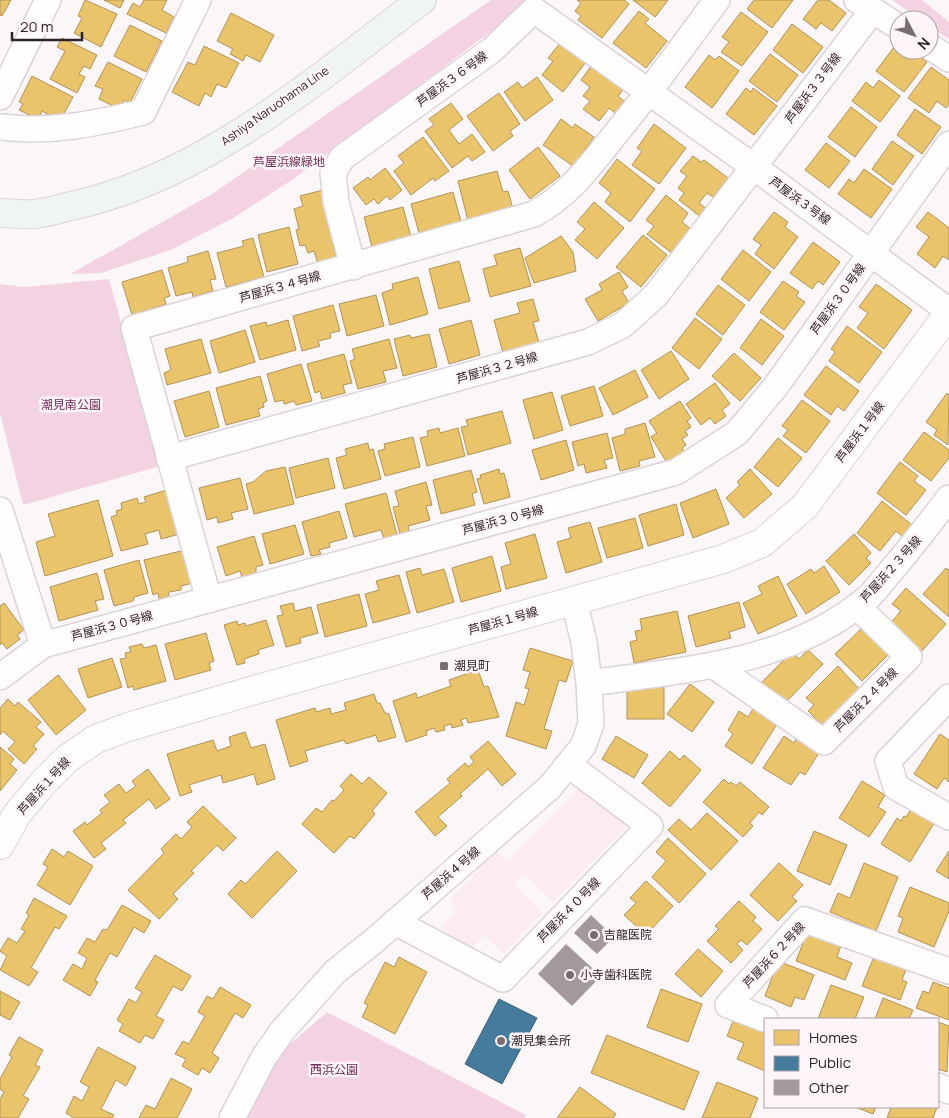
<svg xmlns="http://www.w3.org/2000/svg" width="949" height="1118" font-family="Manrope,'Noto Sans JP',sans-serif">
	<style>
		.built { fill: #fdebf4 }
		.green { fill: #f3d3e2 }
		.homes { fill: #e9c46a; stroke: #b29356 }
		.public { fill: #457b9d; stroke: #3f607a }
		.building { fill: #a4979e }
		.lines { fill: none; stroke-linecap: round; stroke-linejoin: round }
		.minor-casing { stroke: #dcd3d8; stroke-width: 28 }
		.tertiary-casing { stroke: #dcd3d8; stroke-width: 30 }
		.secondary-casing { stroke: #dcd3d8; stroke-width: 30 }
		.minor { stroke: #fefefe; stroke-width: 25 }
		.tertiary { stroke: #fefefe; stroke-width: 28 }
		.secondary { stroke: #f0f4f4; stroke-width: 28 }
		.poi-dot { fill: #776d72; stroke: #fdf5f9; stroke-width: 2 }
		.labels { text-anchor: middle; stroke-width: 5; stroke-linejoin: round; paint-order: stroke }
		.street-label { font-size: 12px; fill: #302229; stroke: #fdf5f9 }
		.park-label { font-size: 12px; fill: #772a56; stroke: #fdf5f9 }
		.poi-label { font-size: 12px; fill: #302229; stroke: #fdf5f9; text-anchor: start }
	</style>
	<rect width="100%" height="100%" fill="#fbf7f9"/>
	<path class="built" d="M583,783l44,43 -74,76 -28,-27 -10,10 28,28 -39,41 -20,-18 -17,17 -27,-26 17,-17 -8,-9 47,-50 11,10z"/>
	<path class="green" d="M491,0h42l-238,178 -62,40 -62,32 -70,23 -31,1 142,-80z
		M892,0h30l27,22v17l-20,-13v-6h-8z
		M109,279l52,187 -138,39 -23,-92v-129l24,3z
		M327,1012l199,103 -2,3h-280l30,-60z"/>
	<path class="homes" d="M0,0h11l-9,16 -2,-1z
		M85,0l32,14 -16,33 -27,-14 8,-15 -4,-2z
		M104,0h20l-4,8z
		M144,0h23l-5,10 12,7 -8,16 -39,-19 6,-11 7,4z
		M577,0h47l5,4 -27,34 -24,-18 3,-4 -6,-5 6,-8z
		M633,0h35l-13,17z
		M754,0h39l-21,28 -25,-19z
		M818,0h11l17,13 -14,18 -11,-8 -5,6 -13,-10z
		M639,11l10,8 -4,4 22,18 -21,27 -33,-25z
		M741,12l27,20 -26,34 -21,-14 8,-10 -7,-5z
		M231,13l43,22 -14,27 -14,-7 -3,6 -13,-7 3,-5 -16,-8z
		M792,24l31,23 -20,26 -30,-23z
		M130,25l32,16 -16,31 -32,-16z
		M62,38l35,17 -7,14 -6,-3 -5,8 6,3 -8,16 -27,-14 15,-28 -8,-4z
		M561,42l25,20 -23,30 -21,-17 11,-14 -5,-3z
		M204,46l35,17 -13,25 -9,-4 -6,13 -6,-4 -6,13 -27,-14 16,-30 7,3z
		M899,46v4h12l16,12 -23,30 -28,-21 18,-24z
		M770,54l28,21 -21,27 -28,-21z
		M709,55l6,5 4,-4 20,15 -27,37 -27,-21z
		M108,62l34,17 -12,24 -6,-3 -5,9 -20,-10 4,-10 -8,-3z
		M592,65l31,25 -5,6 6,5 -9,12 -6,-5 -10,13 -16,-12 7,-8 -7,-5 7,-9 -9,-7z
		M931,67l18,13v24l-3,4 -9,-7 -8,12 -21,-15z
		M32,76l41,21 -13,24 -18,-10 -4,8 -19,-9 4,-6 -4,-2z
		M537,77l16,23 -28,21 -21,-29 14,-10 4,6z
		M879,80l21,16 -20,26 -28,-21 14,-19 7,6z
		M746,88l5,4 2,-4 24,18 -23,29 -28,-21z
		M499,93l21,31 -10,7 3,5 -20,15 -26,-35z
		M451,103l12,16 -14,11 10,14 13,-10 13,18 -13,9 -4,-5 -16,12 -27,-37 9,-6 -5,-6z
		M851,107l26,20 -22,30 -27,-20z
		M915,109l26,18 -19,27 -25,-19z
		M561,119l12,9 2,-4 19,13 -21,29 -30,-21z
		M654,124l32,24 -27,36 -27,-19 10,-14 -5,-3z
		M423,137l26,34 -14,10 -2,-3 -22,17 -17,-24 10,-8 -6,-7z
		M892,141l22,15 -21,29 -21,-16z
		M826,143l24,18 -21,27 -24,-18z
		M538,147l22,29 -30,23 -21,-29z
		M693,156l8,6 3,-2 24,18 -15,19 -6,-4 -8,10 9,7 -6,8 -23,-18 5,-7 -6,-5 9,-12 -7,-5z
		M617,159l38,30 -25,33 -25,-20 6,-9 -12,-10z
		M385,168l17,22 -12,10 -3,-4 -9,8 -4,-5 -8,6 -13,-17 15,-11 2,3z
		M864,169l28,20 -21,29 -33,-24 11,-15 5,4z
		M497,171l6,21 5,-1 5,18 -45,12 -10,-40z
		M323,190l13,50 -4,1 5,18 -19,5 -4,-13 -6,2 -3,-8 -5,1 -4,-16 3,-1 -5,-20 9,-3 -3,-10z
		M453,192l8,30 -42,11 -8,-29z
		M666,195l22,18 -6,9 10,8 -19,24 -26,-20 7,-8 -8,-6z
		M594,202l30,26 -27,31 -22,-19 10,-11 -8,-7z
		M403,207l8,30 -39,10 -8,-30z
		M774,212l14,10 -3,5 13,10 -24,32 -19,-15 6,-9 -8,-6z
		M928,212l21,16v32l-6,-4 -8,12 -18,-14 12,-17 -13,-10z
		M289,227l9,37 -31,8 -9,-37z
		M643,235l24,20 -26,32 -25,-20z
		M561,236l12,16 3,19 -42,12 -9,-25z
		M253,238l11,39 -38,10 -9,-34 27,-7 -2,-5z
		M813,242l27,20 -17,23 -5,-4 -6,8 -22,-16z
		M520,248l11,38 -41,11 -7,-28 14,-4 -3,-10z
		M743,250l28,22 -22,29 -28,-22z
		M208,251l8,28 -6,1 3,11 -20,6 -1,-5 -16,4 -8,-28 20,-6 -1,-5z
		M459,261l11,40 -31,8 -10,-40z
		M162,270l8,26 -6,2 2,6 -34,11 -10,-33z
		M619,272l9,15 -6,4 7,12 -31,18 -13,-22 17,-9 -3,-6z
		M418,277l10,37 -38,11 -8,-32 11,-4 -1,-5z
		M783,281l16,11 -3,4 9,6 -21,28 -24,-18z
		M876,284l36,26 -28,39 -27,-21 11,-15 -9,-6z
		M718,285l27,20 -22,30 -27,-21z
		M376,295l8,31 -37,10 -8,-32z
		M533,299l6,22 -6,1 6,21 -36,10 -9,-33 26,-7 -3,-10z
		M333,305l7,26 -10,2 1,5 -13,3 2,5 -18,5 -9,-35z
		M695,318l27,21 -23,30 -27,-21z
		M761,319l23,17 -22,29 -22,-17z
		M288,320l8,30 -36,10 -10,-34 16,-4 1,4z
		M471,320l9,35 -31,9 -10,-35z
		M847,326l35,26 -23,31 -30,-22 6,-9 -4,-3z
		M245,330l10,32 -36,11 -9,-32z
		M429,334l8,33 -34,9 -9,-37 16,-4 1,3z
		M201,339l10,34 -44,12 -3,-12 7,-3 -6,-21z
		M389,339l8,29 -14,3 3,11 -28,7 -8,-28 5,-2 -3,-10z
		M671,351l18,28 -30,20 -18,-29z
		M734,353l27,25 -21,23 -28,-25z
		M344,354l8,29 -9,2 2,8 -23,6 -2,-8 -5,2 -8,-29z
		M301,364l11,37 -16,4 -2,-4 -10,3 -1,-4 -8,2 -8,-28z
		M826,366l33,25 -15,20 -7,-5 -6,9 -27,-20z
		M635,370l13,27 -35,18 -14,-27z
		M260,376l7,25 -4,2 1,4 -6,2 2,7 -34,9 -10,-37z
		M715,383l15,21 -8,6 4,6 -11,8 -5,-6 -9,7 -15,-21z
		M594,386l9,30 -33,10 -9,-30z
		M209,391l10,36 -34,10 -11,-36z
		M552,392l11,38 -29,9 -11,-39z
		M947,393l2,2 -1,50 -14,-10 3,-5 -11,-8z
		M802,400l28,21 -24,32 -23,-17 5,-6 -6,-4z
		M680,401l11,17 -4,3 4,6 -6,4 3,4 -6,4 4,6 -4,3 4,7 -17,11 -18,-29 6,-4 -8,-12z
		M502,411l9,32 -43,12 -7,-28 7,-1 -2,-6z
		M645,423l10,34 -16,4 1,5 -20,5 -8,-33 13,-4v-5z
		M439,428l1,5 18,-5 7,28 -38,10 -7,-28 8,-2 -1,-5z
		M924,432l25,18v8l-18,23 -28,-21z
		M607,433l6,25 -9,2 3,8 -21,5 -2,-9 -6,2 -6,-24z
		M413,437l7,30 -35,9 -7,-25 7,-2 -1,-5z
		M778,438l24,20 -24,29 -24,-20z
		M566,440l8,30 -33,10 -9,-30z
		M368,443l1,7 4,-1 8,30 -37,10 -8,-31 11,-3 -2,-6z
		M328,458l7,30 -39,10 -7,-30z
		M900,462l18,14 -4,5 12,9 -20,25 -29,-22z
		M285,467l9,37 -40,10 -8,-30 7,-2 13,-11z
		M499,469l1,5 4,-1 6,24 -26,7 -7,-25 4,-1 -1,-3z
		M750,469l22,25 -28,24 -18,-20 14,-13 -3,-3z
		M471,470l6,22 -5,2 3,11 -34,9 -8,-34z
		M240,478l8,31 -17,4 2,6 -15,4 -1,-6 -10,3 -8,-32z
		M426,482l6,23 -6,1 4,14 -22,6 1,5 -9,3 -7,-27 6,-1 -4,-15z
		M170,489l13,44 -22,6 -2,-9 -14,4 3,10 -27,7 -10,-34 6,-2 -1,-4 6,-2 -1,-6 16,-5 2,6 7,-2 -2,-5z
		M716,489l13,35 -36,14 -13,-35z
		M386,493l11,42 -13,4 -3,-9 -27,7 -9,-33z
		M98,500l15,56 -68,20 -9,-34 19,-6 -7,-22z
		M882,501l30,24 -9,12 -7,-6 -16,20 -23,-18z
		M676,504l8,31 -36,11 -9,-31z
		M339,511l8,27 -18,5 1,4 -11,3 2,4 -10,2 -9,-34z
		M635,518l8,30 -36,10 -9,-30z
		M590,522l12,40 -36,11 -9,-31 14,-4 -3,-10z
		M295,525l9,29 -34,10 -8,-30z
		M535,534l12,44 -41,11 -5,-22 10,-3 -6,-21z
		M854,534l17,19 -5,5 5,5 -22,22 -23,-24z
		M254,536l9,29 -7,2v6l-14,4 -2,-6 -14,5 -9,-29z
		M185,550l8,33 -12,3v4l-12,2 -1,5 -9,2 -1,-6 -5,2 -9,-35z
		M492,556l9,35 -40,11 -9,-34z
		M139,560l9,33 -14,4 -1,4 -19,5 -10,-36z
		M824,566l16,26 -34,22 -19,-30 24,-15 3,4z
		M420,568l2,7 22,-6 10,33 -37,11 -11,-41z
		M946,568l3,2v47l-26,-23z
		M97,573l7,26 -9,2 3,9 -39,11 -9,-34z
		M399,575l11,38 -37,10 -8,-29 14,-4 -3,-9z
		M778,576l19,40 -39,18 -15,-31 19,-9 -4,-8z
		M906,588l40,36 -26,29 -32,-27 13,-15 -9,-7z
		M359,594l8,32 -42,11 -8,-32z
		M739,602l6,25 -16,5 2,6 -35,9 -8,-31z
		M4,603l20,27 -7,5 3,4 -13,10 -5,-6 -2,2v-39z
		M293,603l2,8 16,-4 7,26 -18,5 1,5 -15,4 -9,-31 6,-1 -3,-9z
		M677,611l9,41 -52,11 -4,-21 7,-2 -2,-9 7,-1 -2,-11z
		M266,620l8,25 -16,5 1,4 -15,5 1,4 -8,2 -13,-40 13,-4 1,4 7,-2 1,3z
		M864,626l27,26 -29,29 -27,-27z
		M206,633l8,28 -5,2 2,7 -36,10 -10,-36z
		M142,644l2,4 12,-3 10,36 -32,9 -1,-4 -5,2 -8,-29 6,-1 -1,-5 6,-1 -2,-5z
		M530,648l43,13 -7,21 -7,-2 -15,49 8,2 -6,18 -40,-13 10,-34 8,3 5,-16 -4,-1 5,-16 -7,-2z
		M808,650l15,14 -42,43 -22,-22 33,-33 7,7z
		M112,658l10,29 -34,11 -10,-29z
		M838,666l23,25 -30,31 -3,-3 -6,6 -14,-14 6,-6 -8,-7z
		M478,670l6,17 4,-1 11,31 -31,6 -2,-5 -5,2 2,5 -11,3 -1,-4 -7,2 1,4 -9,2 -2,-4 -8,3 1,4 -21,7 -13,-41 23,-8 1,5 34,-12 -2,-6z
		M58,675l28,35 -30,25 -28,-35z
		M690,684l24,18 -22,30 -25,-18z
		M627,685l37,1v33h-37z
		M374,694l3,9h3l5,10 4,1 7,23 -18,5 -2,-7 -30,9 -2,-4 -39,11 3,10 -18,6 -14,-47 39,-12 1,4 14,-4 1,6 15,-4 -2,-7z
		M8,699l7,7 3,-4 23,20 -5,5 8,7 -11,12 4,3 -13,15 -16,-15 7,-7 -12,-11 -3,4v-27z
		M753,709l24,15 -25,40 -27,-18 8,-12 -5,-4 11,-19 9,6z
		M245,732l6,16 14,-4 10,35 -18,6 -3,-11 -31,9 -2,-8 -32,10 3,7 -12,4 -13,-42 46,-14 4,11 14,-5 -2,-9z
		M940,734l9,6v42l-5,-4 -7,11 -23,-15z
		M616,736l32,19 -14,23 -32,-19z
		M784,736l10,7 3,-6 23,14 -15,24 -5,-3 -9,13 -28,-17z
		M488,741l28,33 -14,12 -14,-17 -28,25 2,2 -24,21 9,9 -12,10 -20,-24 35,-29 -3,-4 18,-16 3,4 6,-5 -4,-5z
		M0,747l14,12 -4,5 7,6 -17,21z
		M670,751l10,9 4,-5 17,15 -31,37 -28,-24z
		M148,769l22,30 -14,10 -7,-10 -26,21 3,3 -25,20 5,6 -12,9 -21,-27 12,-9 2,3 15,-12 -2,-3 10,-8 -6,-7 15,-11 7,9 10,-7 -4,-5z
		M351,774l11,10 7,-7 18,16 -15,18 3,3 -21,25 -4,-3 -16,17 -32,-29 14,-16 6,4 10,-12 2,1 10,-11 -4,-4z
		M724,779l5,5 2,-2 5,4 4,-4 29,25 -7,8 -3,-3 -9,11 3,3 -10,11 -40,-35z
		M862,781l23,14 -7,12 8,5 -17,25 -30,-19z
		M203,806l33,32 -13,13 -6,-6 -26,26 3,2 -21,21 5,5 -19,20 -31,-29 36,-37 -3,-4 15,-15 5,5 11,-12 -5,-5z
		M913,806l23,14 -26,42 -29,-18 16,-26 4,3 3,-5 2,1z
		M707,813l31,28 -27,29 -43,-40 11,-11 12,11z
		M814,831l33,14 -17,40 -33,-14z
		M668,838l38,36 -27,29 -27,-26 14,-16 -10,-9z
		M52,849l12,8 4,-6 25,15 -23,39 -33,-20 11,-18 -5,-3z
		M277,851l20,20 -45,47 -24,-24 13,-14 4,4z
		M949,851v28l-13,-8z
		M779,863l24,22 -11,12 5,4 -19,20 -28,-26z
		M864,863l34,14 -22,54 -46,-19 8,-19 12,5z
		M646,881l27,25 -27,29 -22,-20 12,-12 -6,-5z
		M910,887l39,16v8l-15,36 -36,-15 5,-14 -5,-2z
		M34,898l33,18 -8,13 -4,-2 -24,41 7,4 -9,14 -29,-16 7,-14 -7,-5 8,-13 9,5 8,-12 -4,-2 8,-14 -3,-2z
		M739,901l17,16 -3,4 9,8 -15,16 -6,-5 -4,4 6,6 -12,13 -24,-22 12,-12 -4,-3z
		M122,905l29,16 -7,12 -10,-6 -17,30 -7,-4 -15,27 3,2 -8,14 -27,-16 10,-16 9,5 5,-11 -9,-5 9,-15 8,4 8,-13 4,1z
		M808,930l34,13 -5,14 15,6 -7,17 -49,-19z
		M698,949l25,22 -22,26 -26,-23z
		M875,954l32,12 -5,14 5,2 -7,18 -38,-14z
		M155,955l36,21 -9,15 -9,-5 -17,30 8,4 -11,19 -8,-4 -5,8 -21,-12 4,-7 -6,-4 12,-21 7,4 6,-11 -7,-4z
		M399,957l28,15 -32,62 -33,-17 6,-12 -4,-2 21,-41 9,5z
		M778,961l36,14 -10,25 -9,-3 -4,10 -26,-11z
		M933,982l16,6v32l-33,-12 7,-17 6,2z
		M831,985l33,12 -9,22h-37z
		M220,987l31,18 -8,13 -8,-5 -23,40 7,5 -9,15 -8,-5 -4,7 -16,-9 4,-7 -11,-5 8,-13 6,3 16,-28 -7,-4 9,-16 6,3z
		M661,989l41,15 -14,38 -41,-15z
		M0,991l20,11 -10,18 -10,-5z
		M883,998l30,12 -4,9h-34z
		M734,1019l31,13v39l-28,-12 7,-16 -17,-7z
		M938,1022l11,4 -2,46 -9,-3z
		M607,1035l92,37 -15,38 -93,-37z
		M19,1037l24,13 -8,15 5,2 -17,29 6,3 -11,19h-18v-19l4,-7 -4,-3v-10l12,-22 -3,-2z
		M98,1047l38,20 -10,19 -10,-6 -15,29 13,6 -2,3h-38l-8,-5 8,-17 8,5 7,-14 -9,-5z
		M171,1078l21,11 -15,29h-38l7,-13 9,4z
		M717,1082l41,16 -8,20h-48z
		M580,1087l36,27 -3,4h-56z
		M855,1107h21l-3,7z
		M891,1107h46l-4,11h-46z"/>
	<path class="public" d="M499,999l38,19 -35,66 -37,-20z"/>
	<path class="building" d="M591,915l23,22 -17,17 -23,-21z
		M566,944l35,32 -29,30 -34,-32z"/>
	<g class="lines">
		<g class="minor-casing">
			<path id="minor" d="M857,0l42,27
				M929,46l20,13
				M0,97l48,-97
				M0,127c50,6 95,-3 143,-15l55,-112
				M353,267l-17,-65 -3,-29 9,-15 150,-108 42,-40 220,157 195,144
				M169,458l419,-116 35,-17 33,-30 217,-285
				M0,510l43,135
				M209,600l-75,-272 400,-114c36,-20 54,-46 79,-77 36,-44 70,-91 104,-137
				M714,666l110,76 85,-85 -52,-51
				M0,677l43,-32 633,-173 61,-39 39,-47 173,-242
				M589,683c94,-13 199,-19 276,-83 8,-6 14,-15 20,-22 23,-26 43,-53 64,-80
				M949,697l-61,64 8,26 53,30
				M395,922l108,57 147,-153 -81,-61
				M765,1019l-37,-14 77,-85 144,51
				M938,1086l11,5
				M232,1118l32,-61 19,-27 52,-58 40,-32 175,-153 33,-41 8,-22 -2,-41 -5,-41 -10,-41"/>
		</g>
		<g class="tertiary-casing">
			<path id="tertiary" d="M0,845l17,-31 26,-31 25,-25 28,-19 32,-12 130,-38 465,-130 39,-16 43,-37 144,-193"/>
		</g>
		<g class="secondary-casing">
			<path id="secondary" d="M0,213c11,0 23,2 34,1 12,-1 25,-5 37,-8 135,-29 243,-126 351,-206"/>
		</g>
		<use href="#minor" class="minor"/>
		<use href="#tertiary" class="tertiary"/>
		<use href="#secondary" class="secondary"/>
	</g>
	<g class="poi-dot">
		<rect x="439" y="661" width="10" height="10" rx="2.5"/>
		<circle cx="594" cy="935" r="5"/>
		<circle cx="570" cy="975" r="5"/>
		<circle cx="501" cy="1041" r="5"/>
	</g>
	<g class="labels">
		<g class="street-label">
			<text transform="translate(452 79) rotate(-36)" y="4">芦屋浜３６号線</text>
			<text transform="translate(813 88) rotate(-53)" y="4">芦屋浜３３号線</text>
			<text transform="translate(275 106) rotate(-35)" y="4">Ashiya Naruohama Line</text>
			<text transform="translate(800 201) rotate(36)" y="4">芦屋浜３号線</text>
			<text transform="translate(280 287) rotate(-16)" y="4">芦屋浜３４号線</text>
			<text transform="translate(838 299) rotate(-54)" y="4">芦屋浜３０号線</text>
			<text transform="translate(497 368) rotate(-16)" y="4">芦屋浜３２号線</text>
			<text transform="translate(860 432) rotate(-53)" y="4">芦屋浜１号線</text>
			<text transform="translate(503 520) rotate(-15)" y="4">芦屋浜３０号線</text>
			<text transform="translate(891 569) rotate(-48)" y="4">芦屋浜２３号線</text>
			<text transform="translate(503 621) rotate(-16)" y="4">芦屋浜１号線</text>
			<text transform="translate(112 626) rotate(-15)" y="4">芦屋浜３０号線</text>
			<text transform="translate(866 700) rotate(-45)" y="4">芦屋浜２４号線</text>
			<text transform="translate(44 786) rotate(-48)" y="4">芦屋浜１号線</text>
			<text transform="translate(451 873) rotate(-41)" y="4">芦屋浜４号線</text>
			<text transform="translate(569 910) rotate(-46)" y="4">芦屋浜４０号線</text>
			<text transform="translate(774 955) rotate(-47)" y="4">芦屋浜６２号線</text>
		</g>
		<g class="park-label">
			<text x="289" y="166">芦屋浜線緑地</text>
			<text x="71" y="409">潮見南公園</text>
			<text x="334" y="1074">西浜公園</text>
		</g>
		<g class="poi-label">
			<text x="454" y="670">潮見町</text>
			<text x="604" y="939">吉龍医院</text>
			<text x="580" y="979">小寺歯科医院</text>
			<text x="511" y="1045">潮見集会所</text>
		</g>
	</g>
	<rect x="764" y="1018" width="175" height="90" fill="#fdf5f9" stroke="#aba1a6"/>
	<rect x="774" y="1030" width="25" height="15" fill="#e9c46a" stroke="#aba1a6"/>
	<text x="809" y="1043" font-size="15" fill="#302229">Homes</text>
	<rect x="774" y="1056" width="25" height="15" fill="#457b9d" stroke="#aba1a6"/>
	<text x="809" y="1068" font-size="15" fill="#302229">Public</text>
	<rect x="774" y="1080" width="25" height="15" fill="#a4979e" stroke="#aba1a6"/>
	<text x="809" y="1093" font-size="15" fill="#302229">Other</text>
	<g transform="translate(914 35) rotate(131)"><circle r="24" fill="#fdf5f9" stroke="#aba1a6"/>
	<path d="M0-4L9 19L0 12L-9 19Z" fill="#776d72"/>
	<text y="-8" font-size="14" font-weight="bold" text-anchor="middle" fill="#302229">N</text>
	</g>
	<path d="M12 32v8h70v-8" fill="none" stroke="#302229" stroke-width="2.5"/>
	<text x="20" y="32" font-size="15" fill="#302229" stroke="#fdf5f9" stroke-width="4" paint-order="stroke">20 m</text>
</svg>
